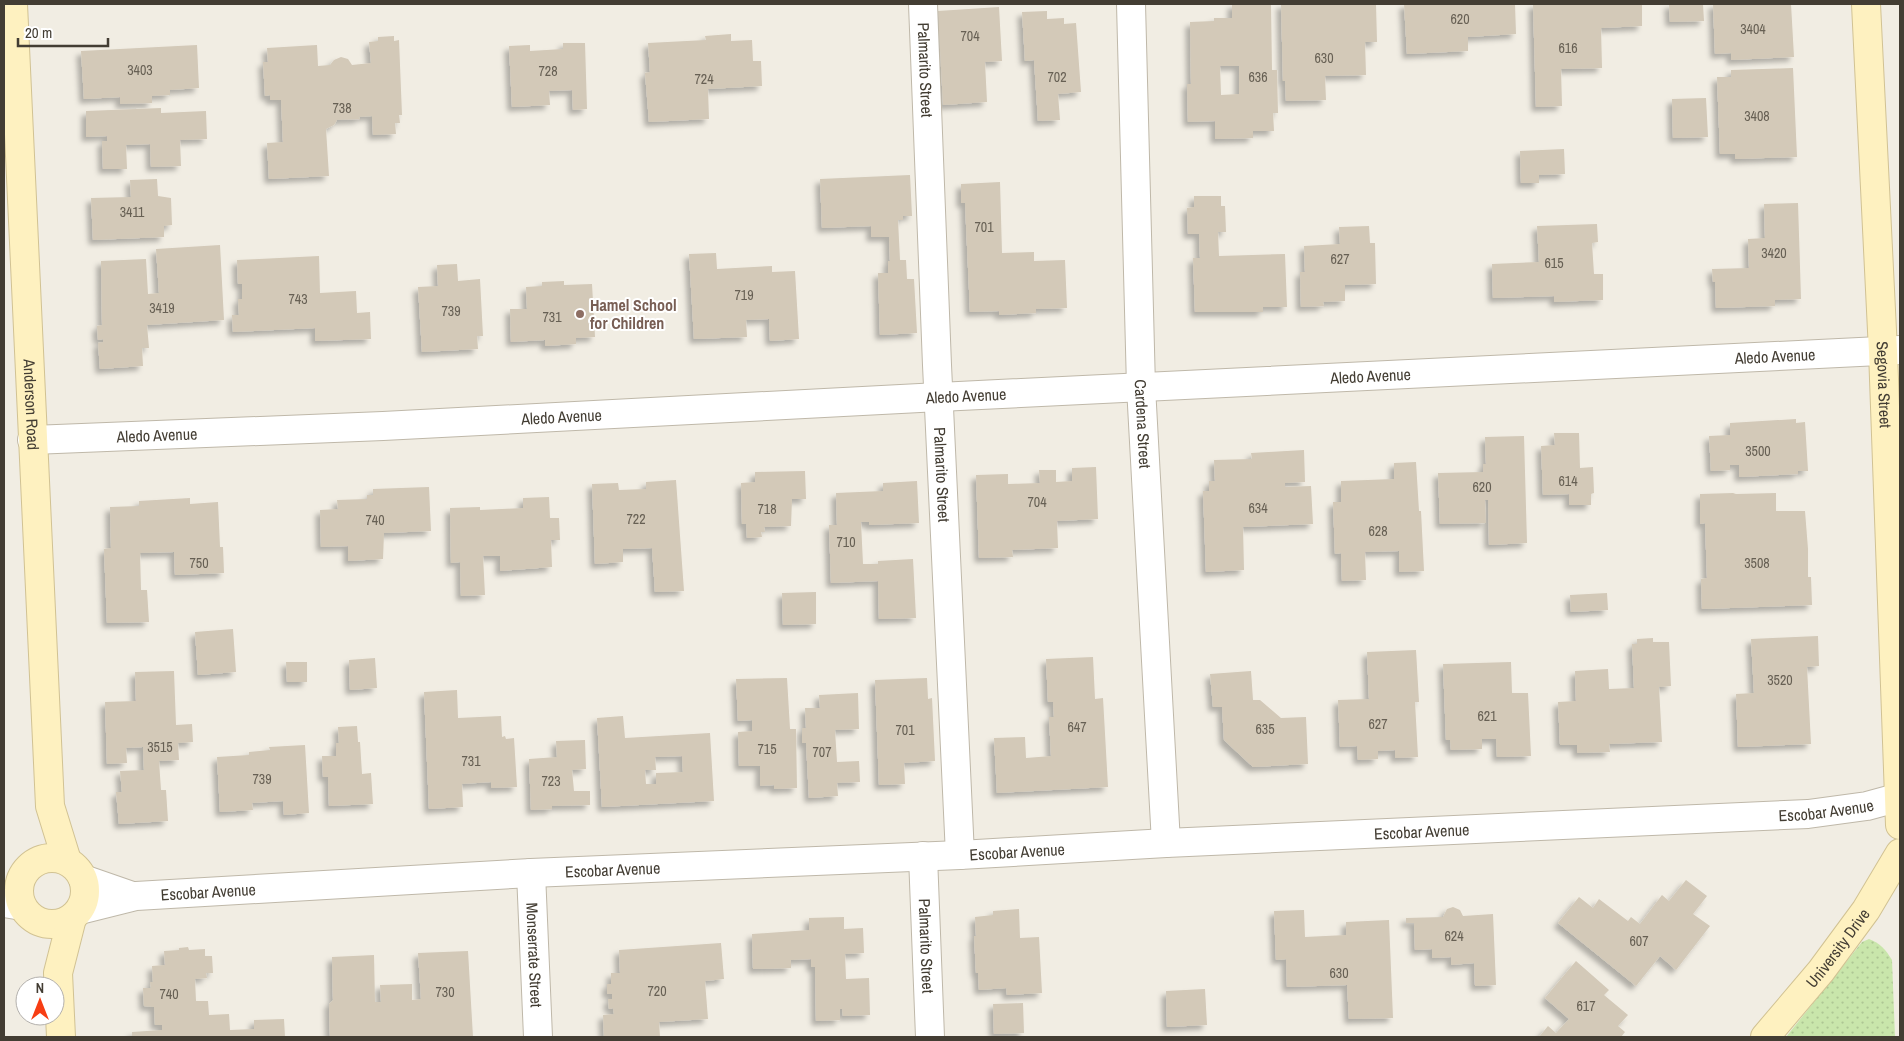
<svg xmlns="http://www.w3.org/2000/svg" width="1904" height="1041" font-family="'Archivo Narrow',sans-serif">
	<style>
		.green { fill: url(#green-dots) }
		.building { fill: #d3c9b8; fill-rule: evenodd; filter: url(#shadow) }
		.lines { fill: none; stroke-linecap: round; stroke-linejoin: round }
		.street-casing { stroke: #bfb8a9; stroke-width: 30 }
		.secondary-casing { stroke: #d1c293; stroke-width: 30 }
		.street { stroke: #fff; stroke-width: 28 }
		.secondary { stroke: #fef1c0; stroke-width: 28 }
		.education-dot { fill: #8d6e63; stroke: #fff; stroke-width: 2 }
		.labels { text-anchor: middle; stroke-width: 4; stroke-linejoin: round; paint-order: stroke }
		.number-label { font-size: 14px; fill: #676054 }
		.street-label { font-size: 16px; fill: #433d33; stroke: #fff }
		.education-label { font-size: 16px; font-weight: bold; fill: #785e54; stroke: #fff; text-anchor: start }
	</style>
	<defs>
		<pattern id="green-dots" width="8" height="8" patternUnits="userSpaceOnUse" patternTransform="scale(1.25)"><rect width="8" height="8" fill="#c9e6ab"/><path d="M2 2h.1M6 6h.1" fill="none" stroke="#aec694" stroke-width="1.8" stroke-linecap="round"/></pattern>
		<filter id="shadow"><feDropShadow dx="-4.5" dy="4.5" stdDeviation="2.5" flood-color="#0004"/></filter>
	</defs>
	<rect width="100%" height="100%" fill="#f1ede3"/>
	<path class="green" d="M1869,939c11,4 17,11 23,21l3,77h-109l76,-95z"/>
	<path class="building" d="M1232,4h39l1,66h5l1,43h-5l1,18h-21v7l-38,1v-18l-27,1 -1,-38h4l-1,-62 24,-1v-3h18zM1220,66h19v28l-18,1z
		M1281,4h95l1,38h-12l1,33 -41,1 1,24 -40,1 -1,-20h-2z
		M1404,4h111l1,30 -48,3v14l-61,3z
		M1533,4h109v22l-41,2 1,40 -41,1 1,37 -26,1z
		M1669,4h34l1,17 -34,1z
		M1713,4h78l3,53 -63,3v-7l-16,1z
		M999,7l3,54 -17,1 2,40 -44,3 -5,-94z
		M1047,11v8l17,-1v6l12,-1 5,69 -23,2 2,26 -22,1 -4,-61 -9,1 -3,-49z
		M731,34v7l21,-1 1,21h8l1,25 -54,3 1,30 -60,3 -4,-49 5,-1 -2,-29 58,-3 -1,-4z
		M394,36v5l5,-1 3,75h-3l1,8h-5l1,11 -23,1 -1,-19 -13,1 1,2 -23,1 -3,5 -8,4 3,47 -60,3 -2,-36 16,-1 -2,-42h-11v-5l-5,1 -2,-34h5l-1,-14 50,-3 1,21 12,-1 4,-5 7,-3 7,2 4,6 19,-2 -2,-21 9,-1v-4z
		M563,43h22l2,66 -14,1 -1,-20 -23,1 1,14 -38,2 -3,-61 21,-1v6l33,-2z
		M197,45l2,43 -29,2v5l-18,1v7l-32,1v-7l-36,2 -3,-48z
		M1793,68l4,89 -62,2v-5h-15l-3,-77h14v-7z
		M1706,98l2,39 -35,1 -1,-39z
		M161,108v5l45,-2 1,28 -27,1 1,26 -30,1 -1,-23 -24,1 1,24h-24l-1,-28h5v-5l-21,1v-26z
		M1564,149l1,25 -26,1v8h-18l-1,-32z
		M910,175l2,41h-9v4h-5l2,40h6l1,19h7l3,54 -37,2 -2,-62h10v-12h2l-1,-24h-18v-11l-49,2 -2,-49z
		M157,179l1,17 13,2 1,27 -8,1v11l-71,3 -2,-42 40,-1 -1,-17z
		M1000,182l2,71 32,-1v9l31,-1 2,48 -31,1v4l-37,2v-4l-29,1 -5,-109h-4v-19z
		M1194,196h27v10h4l1,26h-8l1,24 66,-2 2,53h-24v5h-68l-2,-54h7l-1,-24h-11l-1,-26 7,-1z
		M1798,203l3,96 -26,1v6l-59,2 -1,-26h-2l-1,-13 37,-1 -1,-29 17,-1 -1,-34z
		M1597,224l1,18 -6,1 2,31h9v26l-49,2v-6l-61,2 -1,-34 47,-2 -2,-36z
		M1369,226l1,17h5l1,41 -31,1v16l-22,1 1,4 -23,1 -1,-35h5l-1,-26 36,-2 -1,-17z
		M220,245l4,75 -77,5 2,23h-7l1,18 -43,3 -2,-26 5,-1v-3l-5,1 -1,-14 5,-1 -1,-64 45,-2 2,35 11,-1 -3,-44z
		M716,253l1,16 55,-3v6l23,-1 4,68 -29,2 -1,-22 -23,1 1,17 -53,2 -5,-85z
		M319,256l1,37 36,-2 1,22 13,-1 1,27 -56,2v-13l-82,4 -1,-17h7l-1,-16h4v-15h-4l-1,-24z
		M457,264l1,17 22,-2 3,57h-6l1,13 -56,3 -4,-65 20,-1 -1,-21z
		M564,281v4l28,-1 3,53 -19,1v6l-31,2v-6l-34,2 -1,-33h17l-1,-22 16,-1v-4z
		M1796,419v4l9,-1 3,49h-10v3l-59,3v-12h-9v5l-19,1 -2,-35 21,-1v-12z
		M1554,433h25l1,35 13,-1 1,26 -3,1v11h-22v-11l-26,1 -2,-49 14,-1z
		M1524,436l3,107 -38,2 -1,-45h-3l1,23 -46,1 -2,-51 45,-1v-8h3l-1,-27z
		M1304,450l1,32 -20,1v4l26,-1 2,38 -70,3 1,43 -38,2 -3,-81h6v-10h6l-1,-21 38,-1 -1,-6z
		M1416,462l3,49h2l3,60 -25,1v-21l-34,1 1,28 -24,1 -1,-28 -6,1 -2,-52h8v-21l53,-2v-16z
		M1096,467l2,52 -41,2 1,27 -46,2 1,7 -34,1 -3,-83 32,-1v10l32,-1 -1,-13h17v12l16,-1v-13z
		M805,471l1,28h-14l-1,27 -27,1 1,5h-4l1,5 -15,1 -1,-14h-4l-1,-41 14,-1v-10z
		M676,480l8,111 -29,1 -3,-44 -29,1v13l-28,2 -3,-80 26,-1 1,7 27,-1v-7z
		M917,481l2,42 -50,2v-3h-8l2,42h15v-3l35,-2 3,59 -37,1 -1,-38 -47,2 -2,-58h8l-1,-32 47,-2v-8z
		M429,487l2,44 -47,2 -1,26 -35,2v-15l-27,1 -1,-37 18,-1 -1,-9 30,-1v-4h6v-6z
		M1733,493l3,1 40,-1v18h29l3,38v28h3l1,28 -110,4 -1,-30 6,-1 -2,-55 -5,1v-30z
		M549,497l1,21h9l1,22h-9l1,27 -52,4v-15h-17l2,39 -24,1 -1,-34 -9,1 -1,-55 30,-1v3l43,-2v-10z
		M190,498v6l28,-2 2,45h3l1,26 -49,2 -1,-23 -34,1 1,37h6l2,32 -42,1 -3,-74 7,-1 -1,-41 29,-1v-5z
		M816,592v32l-33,1 -1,-32z
		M1607,593l1,17 -37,2 -1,-17z
		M233,629l3,43 -38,3 -3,-43z
		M1818,636l1,30 -12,1 4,77 -73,3 -2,-53 18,-1 -3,-54z
		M1653,638v4h16l2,44 -12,1 3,55 -53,2 1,8 -33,1v-8h-17l-2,-43 18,-1 -1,-30 33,-2 1,20 25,-1 -2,-44h5v-5z
		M1416,650l3,52h-4l3,55 -23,1v-8l-17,1v8l-20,1 -1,-14 -17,1 -2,-47 31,-1 -2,-47z
		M1093,657l2,42 8,-1 5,89 -111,6 -3,-55 31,-1 1,21 25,-2 -2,-39h5l-1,-15h-5l-2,-43z
		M375,658l2,30 -27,2 -1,-30z
		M286,662h21v20h-20z
		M1511,662l1,31h16l3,63 -34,1 -1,-18h-14v10l-31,1 -1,-10h-4l-3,-76z
		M174,671l2,54 16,-1 1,18 -15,1 1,17 -20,1 2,29h5l2,31 -49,3 -3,-32h6l-2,-21 24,-1 -1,-23 -17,1 1,15 -20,1 -2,-62 31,-1 -1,-29z
		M1251,671l2,29h7l21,18 25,-1 2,47 -55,3 -29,-27 -2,-33h-9l-3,-33z
		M787,678l3,51h6l1,59 -23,1v-4l-14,1v-20h-21l-1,-34 14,-1v-11l-14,1 -2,-42z
		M927,678l1,21 4,-1 3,63 -31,2 1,21 -26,1 -4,-105z
		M457,690l1,28 43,-2 1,21 3,-1 1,3 8,-1 3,49 -26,1v-6l-29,2 1,23 -34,2 -5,-117z
		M858,693l1,36 -24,1 2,32 22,-1 1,21 -23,1 1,13 -29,2 -3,-55h-4v-15h4l-1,-20h15l-1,-13z
		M623,716l2,22 85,-5 4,68 -112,6 -5,-89zM682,756l1,16 -27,1v11h-10l-1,-14h11l-1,-13z
		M357,726l1,16h2l2,32 9,-1 2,31 -44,2 -1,-29h-5l-1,-21h14v-13h3l-1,-16z
		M585,740l1,29 -14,1 2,21h16v14l-38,1v3l-21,1 -2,-51 28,-2 -1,-16z
		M305,745l4,68 -25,2 -1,-14 -31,2 1,7 -33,2 -3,-55 32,-2v-3l21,-2 -1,-3z
		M1686,880l21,16 -14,18 17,12 -34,44 -16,-14 -24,30 -78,-63 21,-26 14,11 6,-9 29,22 3,-4 9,7 22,-29 7,6z
		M1453,907l7,3 3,6 30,-2 3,71 -21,1 -1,-23 -23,2v-8l-19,1v-9l-17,1 -1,-27h-8v-5l37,-1 4,-8z
		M1019,909l1,29 19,-1 3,56 -35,2 -1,-7 -27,2 -1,-17h-2l-2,-37h2l-1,-19 18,-2v-4z
		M1304,910l1,27 41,-2v-13l43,-2 4,98 -44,1 -2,-34 -60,2 -1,-28 -10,1 -2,-49z
		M844,917v12l19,-1 1,25 -19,1 1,25 23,-1 1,37 -27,1 -1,-7h-2v11l-24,1 -1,-54h-4v-8l-20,1v8l-38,1 -1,-35 57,-4v-12z
		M721,943l3,36 -19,2 3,38 -49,3 1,15h-56l-1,-22 11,-1 -1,-6 -4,1 -1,-10h4v-5h-5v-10h4v-11h9l-1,-23z
		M188,947l1,3 16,-1v7h7l1,17h-7l1,5 -12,1 1,22h12l1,14 20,-1 1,16 24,-1v-9l30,-1 1,18h-153v-5l30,-2v-5h-7l-1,-18 -10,-1 -1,-18h8l-1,-6h3l-1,-16 13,-1 -1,-14 15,-1v-2z
		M468,951l5,86h-143l-1,-33 4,-4 -1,-43 42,-2 1,47h6l-1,-17 32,-1v16l9,-1 -3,-46z
		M1576,961l33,29 -5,5 24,20 -10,11 7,6 -4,5h-82l9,-11 8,7 13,-14 -24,-21z
		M1205,989l2,36 -40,2 -1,-36z
		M1023,1003l1,30 -30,1 -1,-30z"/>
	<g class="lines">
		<g class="street-casing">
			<g id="street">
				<path id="s1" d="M923,4l14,361 23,490"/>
				<path id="s2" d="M1131,4l10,383 25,456"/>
				<path id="s3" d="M32,440l351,-14 556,-29 961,-47"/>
				<path id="s4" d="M923,856l7,181"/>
				<path id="s5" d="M531,873l7,164"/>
				<path d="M83,879l49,17"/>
				<path d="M4,903l18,3"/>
				<path id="s6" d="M80,910l56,-14 395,-23 429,-18 206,-12 642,-29 59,-8 33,-9"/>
			</g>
		</g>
		<g class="secondary-casing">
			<g id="secondary">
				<path id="s7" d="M13,4l37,802 17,55"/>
				<path id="s8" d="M1866,4l17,347 17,474"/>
				<circle cx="52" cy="891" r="33"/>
				<path d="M61,1037l-3,-64 14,-55"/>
				<path id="s9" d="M1765,1037l56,-66 45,-61 34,-57"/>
			</g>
		</g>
		<use href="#street" class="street"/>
		<use href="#secondary" class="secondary"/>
	</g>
	<circle class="education-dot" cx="580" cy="314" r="5"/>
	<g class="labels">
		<g class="number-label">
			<text x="1460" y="24">620</text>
			<text x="1753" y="34">3404</text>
			<text x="970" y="41">704</text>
			<text x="1568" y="53">616</text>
			<text x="1324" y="63">630</text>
			<text x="140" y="75">3403</text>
			<text x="548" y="76">728</text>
			<text x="1057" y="82">702</text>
			<text x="1258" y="82">636</text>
			<text x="704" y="84">724</text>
			<text x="342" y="113">738</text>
			<text x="1757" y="121">3408</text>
			<text x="132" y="217">3411</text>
			<text x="984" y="232">701</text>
			<text x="1774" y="258">3420</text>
			<text x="1340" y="264">627</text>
			<text x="1554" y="268">615</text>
			<text x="744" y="300">719</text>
			<text x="298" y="304">743</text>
			<text x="162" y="313">3419</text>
			<text x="451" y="316">739</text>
			<text x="552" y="322">731</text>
			<text x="1758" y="456">3500</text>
			<text x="1568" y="486">614</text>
			<text x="1482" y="492">620</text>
			<text x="1037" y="507">704</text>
			<text x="1258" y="513">634</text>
			<text x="767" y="514">718</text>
			<text x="636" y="524">722</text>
			<text x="375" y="525">740</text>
			<text x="1378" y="536">628</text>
			<text x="846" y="547">710</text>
			<text x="199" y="568">750</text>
			<text x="1757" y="568">3508</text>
			<text x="1780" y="685">3520</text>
			<text x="1487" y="721">621</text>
			<text x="1378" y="729">627</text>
			<text x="1077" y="732">647</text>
			<text x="1265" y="734">635</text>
			<text x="905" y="735">701</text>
			<text x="160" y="752">3515</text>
			<text x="767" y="754">715</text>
			<text x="822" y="757">707</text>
			<text x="471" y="766">731</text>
			<text x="262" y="784">739</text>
			<text x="551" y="786">723</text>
			<text x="1454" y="941">624</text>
			<text x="1639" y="946">607</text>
			<text x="1339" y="978">630</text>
			<text x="657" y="996">720</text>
			<text x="445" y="997">730</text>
			<text x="169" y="999">740</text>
			<text x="1586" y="1011">617</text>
		</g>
		<g class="street-label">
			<text dy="6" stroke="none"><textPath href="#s1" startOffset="66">Palmarito Street</textPath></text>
			<text dy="6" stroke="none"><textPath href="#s3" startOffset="1745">Aledo Avenue</textPath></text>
			<text dy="6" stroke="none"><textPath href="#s3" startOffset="1340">Aledo Avenue</textPath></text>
			<text dy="6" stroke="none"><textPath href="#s8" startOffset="381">Segovia Street</textPath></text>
			<text dy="6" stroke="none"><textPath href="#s3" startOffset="935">Aledo Avenue</textPath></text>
			<text dy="6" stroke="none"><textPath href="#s7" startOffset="401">Anderson Road</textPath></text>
			<text dy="6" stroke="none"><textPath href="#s3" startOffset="530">Aledo Avenue</textPath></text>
			<text dy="6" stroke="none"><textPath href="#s2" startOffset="420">Cardena Street</textPath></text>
			<text dy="6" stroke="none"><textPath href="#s3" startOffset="125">Aledo Avenue</textPath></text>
			<text dy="6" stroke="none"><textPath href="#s1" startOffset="471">Palmarito Street</textPath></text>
			<text dy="6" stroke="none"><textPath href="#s6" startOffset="1750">Escobar Avenue</textPath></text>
			<text dy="6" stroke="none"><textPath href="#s6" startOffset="1345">Escobar Avenue</textPath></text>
			<text dy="6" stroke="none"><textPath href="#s6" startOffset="940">Escobar Avenue</textPath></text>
			<text dy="6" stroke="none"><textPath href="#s6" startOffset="535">Escobar Avenue</textPath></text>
			<text dy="6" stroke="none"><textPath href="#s6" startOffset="130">Escobar Avenue</textPath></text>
			<text dy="6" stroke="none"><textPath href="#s4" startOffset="90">Palmarito Street</textPath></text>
			<text dy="6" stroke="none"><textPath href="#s9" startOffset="115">University Drive</textPath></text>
			<text dy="6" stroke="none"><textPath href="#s5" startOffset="82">Monserrate Street</textPath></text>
		</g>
		<g class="education-label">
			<text x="590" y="311">Hamel School<tspan x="590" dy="18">for Children</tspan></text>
		</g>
	</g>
	<rect width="1904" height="1041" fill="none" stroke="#433d33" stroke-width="10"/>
	<g transform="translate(40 1001)"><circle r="24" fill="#ffffff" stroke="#b4b1ad"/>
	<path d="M0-4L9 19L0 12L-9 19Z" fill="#f73d13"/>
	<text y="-8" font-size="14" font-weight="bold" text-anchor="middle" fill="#433d33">N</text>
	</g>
	<path d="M18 38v8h90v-8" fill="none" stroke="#433d33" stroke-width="2.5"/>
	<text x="25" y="38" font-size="15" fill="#433d33" stroke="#ffffff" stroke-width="4" paint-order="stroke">20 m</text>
</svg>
